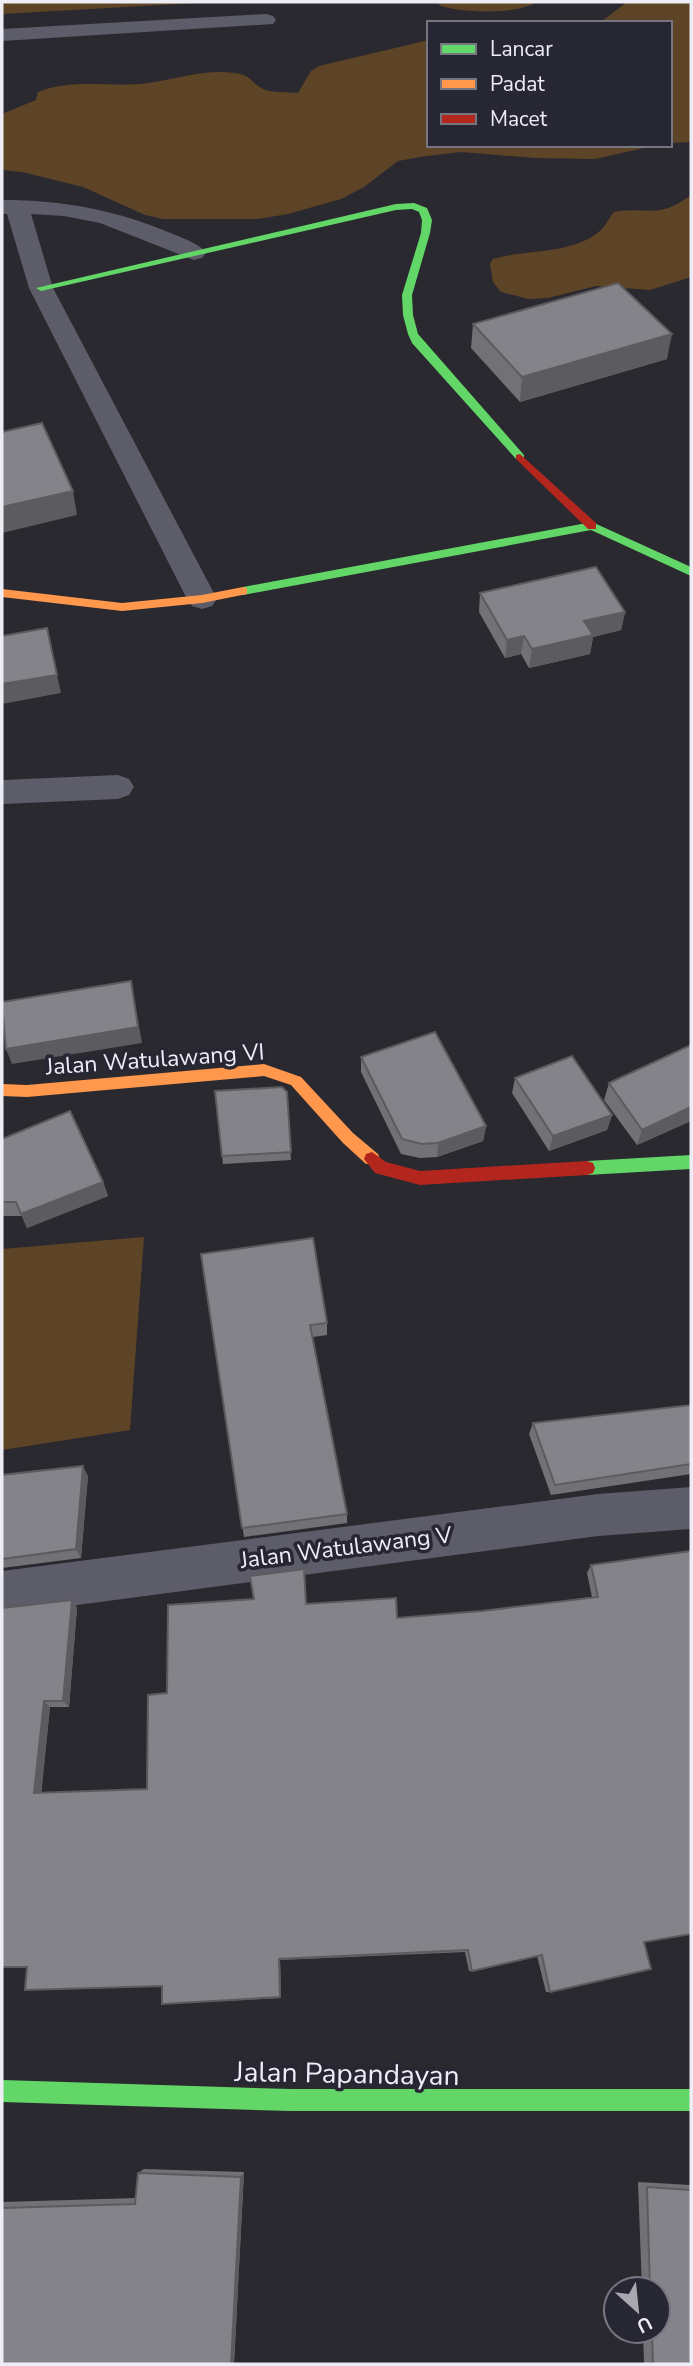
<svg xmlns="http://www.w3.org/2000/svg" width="693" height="2366" font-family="'Nunito Sans',sans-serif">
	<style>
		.green { fill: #5e4426 }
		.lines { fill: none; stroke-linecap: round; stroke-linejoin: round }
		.street { fill: #5d5c69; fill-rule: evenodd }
		.fast { fill: #63d668; fill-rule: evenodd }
		.slow { fill: #ff974d; fill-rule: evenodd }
		.jam { fill: #b3261e; fill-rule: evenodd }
		.wall { fill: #727176 }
		.shaded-wall { fill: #5c5c60 }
		.building { fill: #848389; stroke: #5c5c60; stroke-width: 2 }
		.labels { text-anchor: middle; stroke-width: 7; stroke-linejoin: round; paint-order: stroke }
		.street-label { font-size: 23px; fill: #ededf6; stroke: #272633 }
		.near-street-label { font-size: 28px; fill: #ededf6; stroke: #272633 }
	</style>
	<rect width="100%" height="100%" fill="#2a2930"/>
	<path class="green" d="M2,2h212l-212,12z
		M437,2h100c-22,13 -72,11 -96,4z
		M627,2h64v140l-21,1v-120h-79l11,-2z
		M429,40v105h228l-62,14 -60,-1 -74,-6 -35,4 -28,5 -34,26 -23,12 -53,15 -30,5h-95l-18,-4 -62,-28 -61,-15 -20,-2v-56l34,-14 2,-8c36,-14 73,-4 111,-9 28,-4 57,-14 85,-10 17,2 15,7 27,15 8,5 27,4 37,5l13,-22 8,-5z
		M691,195v82l-41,13 -54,-4 -48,12 -19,1 -28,-7 -8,-10 -3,-18 3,-5c32,-10 81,-4 108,-29 5,-5 8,-12 13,-18 34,-6 44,8 77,-17z
		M144,1237l-14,193 -128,20v-201z"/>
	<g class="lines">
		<path class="street" d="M266,14l7,2 3,4 -3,4 -271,17v-12z
			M2,200c61,0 115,10 171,34 11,5 26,9 33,19l-4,5 -8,2 -94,-37 -36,-7 -33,-2 22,74 164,311 -5,7 -10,3 -10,-3 -5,-7 -158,-311 -22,-74h-5z
			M118,775l11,4 5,8 -5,8 -11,4 -116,5v-24z
			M691,1487v42l-93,7 -596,79v-44l596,-77z"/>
		<path class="fast" d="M396,204l18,-1 13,5 5,12 -2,13 -18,62 1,20 5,19 106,121v4h-8l-104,-116 -4,-9 -5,-19 -1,-20 19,-62 1,-13 -3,-8 -7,-3 -16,1 -355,81 -5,-3z
			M592,522l99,45v9l-100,-46 -348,65 -6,-4 6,-4z
			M691,1155v14l-104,6 -6,-2 -2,-5 2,-5 6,-2z
			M2,2080l288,9h401v22h-401l-288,-9z"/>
		<path class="slow" d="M243,587l4,1v6l-45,9 -80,8 -120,-14v-8l120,14 80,-8z
			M264,1064l37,13 52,56 25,21 2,5 -2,5h-12l-23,-21 -52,-58 -27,-9 -237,21 -25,-1v-12l25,1z"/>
		<path class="jam" d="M520,454l76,69v6h-8l-72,-70v-4z
			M372,1152l14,10 34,9 167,-10 6,2 2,5 -2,5 -6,2 -167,10 -45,-12 -11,-14 2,-5z"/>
	</g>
	<path class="wall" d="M473,324l194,35 -147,43 -49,-54z
		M480,593l145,19 -4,18 -28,7 -3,17 -61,14 -8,-14 -16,4 -26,-46z
		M691,1045v76l-54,24 -33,-45 5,-17z
		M361,1057l125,69 -3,15 -46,16 -17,1 -19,-4 -40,-82z
		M515,1078l97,37 -5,15 -58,21 -37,-58z
		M215,1091l72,1 4,68 -68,4z
		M2,1139l101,43 5,14 -81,32 -5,-12h-20z
		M201,1254l126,69v12l-14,2 34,177v9l-103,14z
		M691,1405v69l-140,21 -22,-61 4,-11z
		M2,1475l86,1 -7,82 -79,10z
		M691,1551l-47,391 -94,50h-4l-9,-36 -68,15 -4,-19 -185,8 1,38 -115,6 -4,-18 -137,4 2,-22h-25v-360l70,-8 5,8 -8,99h-19l-9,86 106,-4 20,-96 139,-89 91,14 85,-7 110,-14 -5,-24 4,-8z
		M144,2169l100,3 -10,192h-232v-162l134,-4 2,-25z
		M638,2182l53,3v179h-47l-1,-33h15v-42h-16z"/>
	<path class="shaded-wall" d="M672,334l-5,25 -147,43 2,-25z
		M73,491l4,24 -75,18v-26z
		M625,612l-4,18 -28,7 -3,17 -61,14 3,-19 52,-28z
		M524,636l-3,18 -16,4 2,-18z
		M57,675l4,18 -59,11v-20z
		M131,981l11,62 -130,21 -6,-15z
		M691,1107v14l-54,24 5,-15z
		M612,1115l-5,15 -58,21 4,-15z
		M486,1126l-3,15 -46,16 1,-14z
		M103,1182l5,14 -81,32 -6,-14z
		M83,1466l5,10 -7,82 -5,-9z
		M72,1600l5,8 -8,99 -6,-6z
		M44,1701l6,6 -9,90 -7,-4z
		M279,1959l1,1 1,38 -1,-1z
		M244,2172l-10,192h-3l10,-187z"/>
	<path class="building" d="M618,283l54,51 -150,43 -49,-53z
		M42,423l31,68 -71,16v-75z
		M596,567l29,45 -41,9 9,14 -61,14 -8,-13 -17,4 -27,-47z
		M47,628l10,47 -55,9v-48z
		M131,981l7,46 -132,22 -4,-47z
		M435,1032l51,94 -48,17 -16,1 -20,-5 -41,-82z
		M691,1045v62l-49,23 -33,-47z
		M572,1056l40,59 -59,21 -38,-58z
		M282,1087l5,5 4,60 -69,4 -7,-65z
		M70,1111l33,71 -82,32 -5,-12h-14v-63z
		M313,1238l14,85 -17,2 37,189 -105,14 -41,-274z
		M691,1405v59l-136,21 -22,-62z
		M83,1466l-7,83 -74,10v-84z
		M691,1551v383l-47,8 7,27 -101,23 -8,-37 -70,16 -4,-21 -189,9 1,38 -118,7v-18l-137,4 2,-23h-25v-359l70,-8 -9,101h-19l-10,92 113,-4 1,-94 19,-2 1,-88 86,-6 -4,-23 54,-7 2,35 90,-6 1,20 85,-7 116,-14 -7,-32z
		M138,2173l103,4 -10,187h-229v-156l133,-4z
		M647,2187l44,3v174h-38l-1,-33h6v-42h-8z"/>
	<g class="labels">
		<g class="street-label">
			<text transform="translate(155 1059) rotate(-4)" y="8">Jalan Watulawang VI</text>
			<text transform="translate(346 1547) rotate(-7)" y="8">Jalan Watulawang V</text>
		</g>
		<g class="near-street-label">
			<text transform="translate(347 2073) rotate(1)" y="10">Jalan Papandayan</text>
		</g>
	</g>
	<rect width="693" height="2366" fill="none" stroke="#ededf6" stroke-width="7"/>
	<rect x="427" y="21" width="245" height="126" fill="#272633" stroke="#767681" stroke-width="2"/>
	<rect x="441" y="44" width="35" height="10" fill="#63d668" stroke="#767681" stroke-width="2"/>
	<text x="490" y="56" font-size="21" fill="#ededf6">Lancar</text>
	<rect x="441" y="79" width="35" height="10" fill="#ff974d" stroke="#767681" stroke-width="2"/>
	<text x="490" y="91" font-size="21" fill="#ededf6">Padat</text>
	<rect x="441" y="114" width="35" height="10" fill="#b3261e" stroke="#767681" stroke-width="2"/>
	<text x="490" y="126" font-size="21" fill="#ededf6">Macet</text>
	<g transform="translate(637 2310) rotate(153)"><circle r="33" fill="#272633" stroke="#767681" stroke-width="2"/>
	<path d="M0-5L12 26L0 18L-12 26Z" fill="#a9a8b1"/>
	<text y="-10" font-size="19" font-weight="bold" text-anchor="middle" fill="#ededf6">U</text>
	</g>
</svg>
